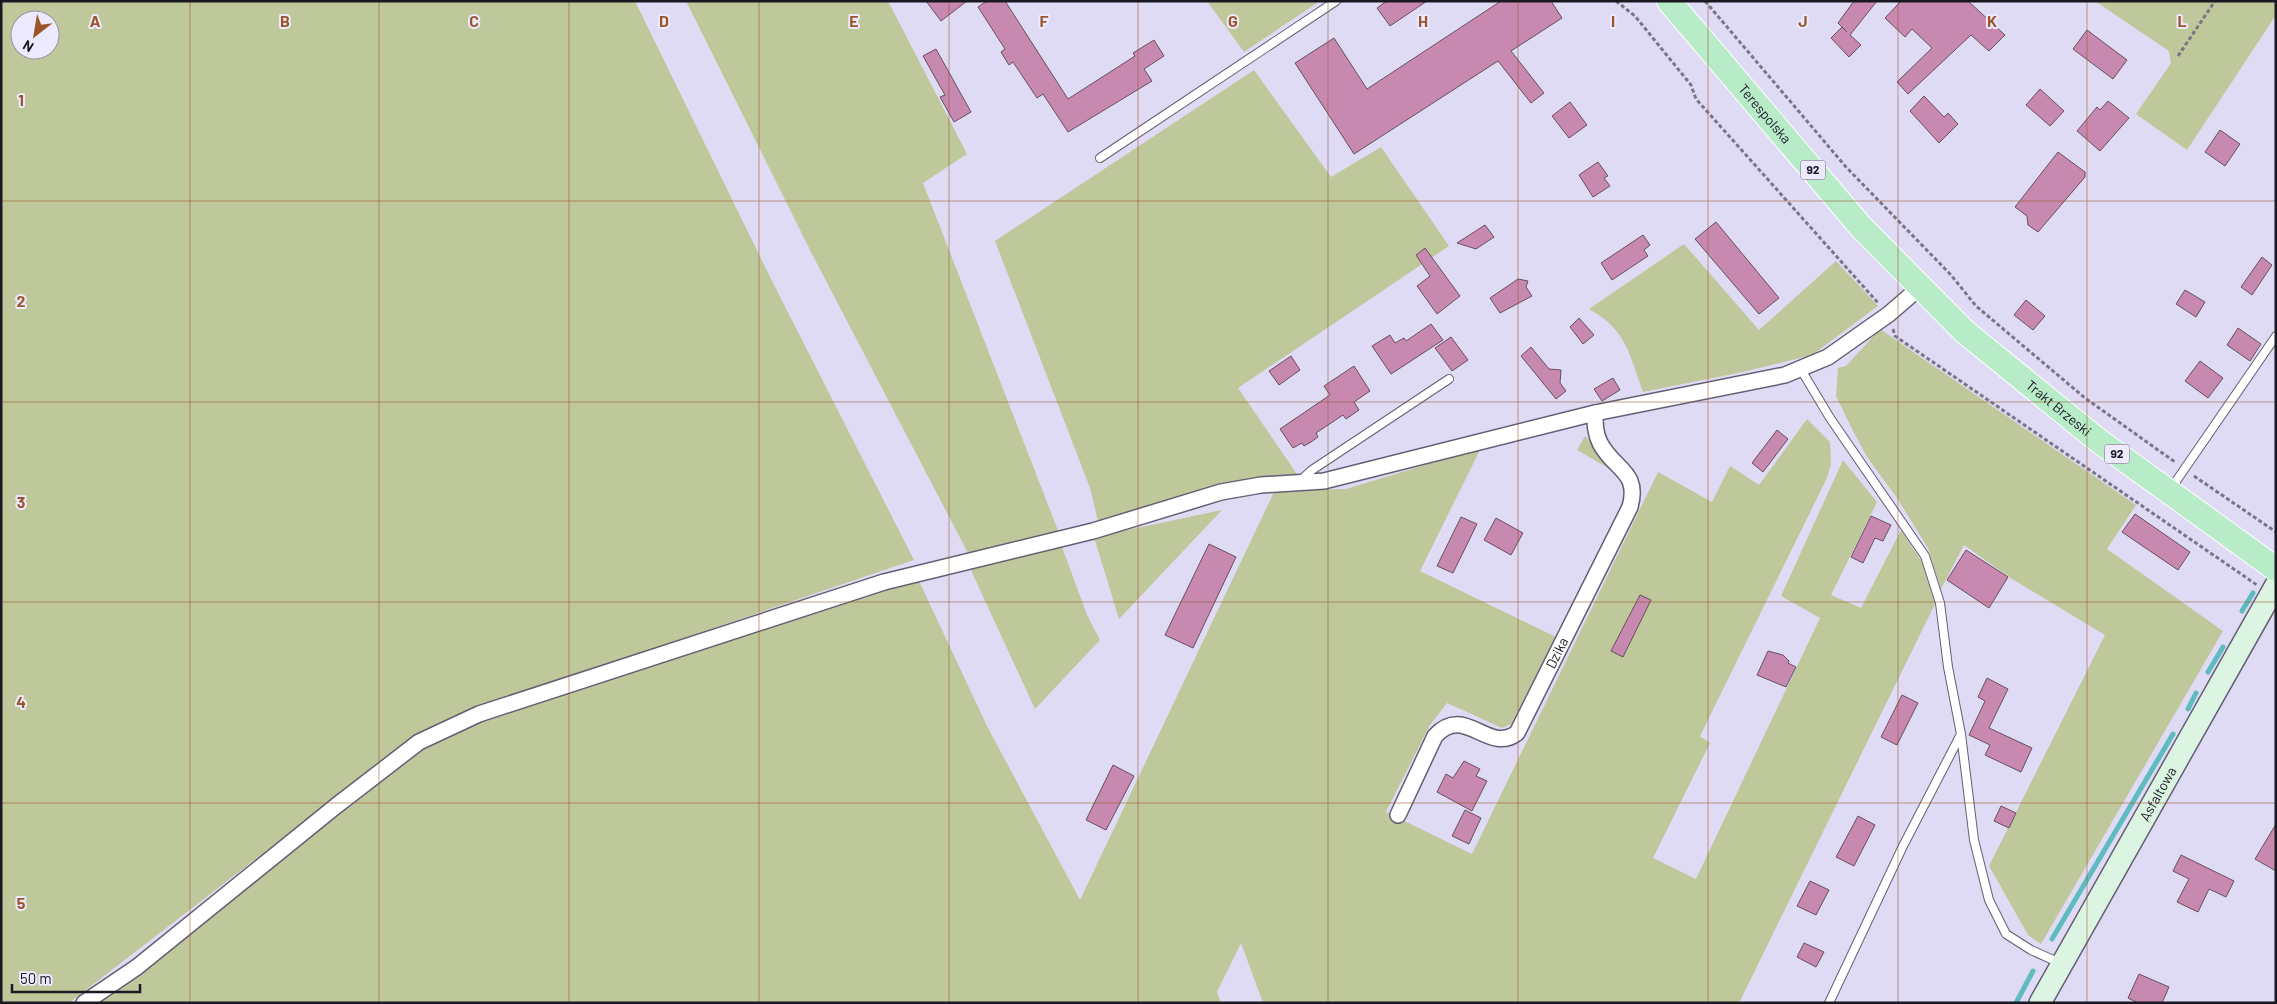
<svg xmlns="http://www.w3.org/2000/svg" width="2277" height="1004" font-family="Barlow,sans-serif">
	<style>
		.green { fill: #bfc89a; fill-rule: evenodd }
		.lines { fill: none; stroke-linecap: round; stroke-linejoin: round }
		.stream { stroke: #5ebcbf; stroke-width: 5 }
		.building { fill: #c789af; stroke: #66505d }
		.lane-casing { stroke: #635e74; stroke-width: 10 }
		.street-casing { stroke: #635e74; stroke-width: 18 }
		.secondary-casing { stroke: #635e74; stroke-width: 24 }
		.primary-casing { stroke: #fff; stroke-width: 26 }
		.path { stroke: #797687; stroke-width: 3; stroke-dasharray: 4 2.5; stroke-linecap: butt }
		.lane { stroke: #fff; stroke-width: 8 }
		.street { stroke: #fff; stroke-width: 15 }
		.secondary { stroke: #dcf5e3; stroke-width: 21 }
		.primary { stroke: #b8ebc7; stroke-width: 24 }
		.grid { fill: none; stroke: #9a5629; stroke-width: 1; stroke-opacity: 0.55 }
		.labels { text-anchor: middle; stroke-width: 4; stroke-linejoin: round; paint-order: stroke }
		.shield { fill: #ede9fe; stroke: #595763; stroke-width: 1 }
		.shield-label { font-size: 12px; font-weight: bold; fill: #1a1821 }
		.street-label { font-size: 14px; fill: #1a1821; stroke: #ede9fe }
		.grid-label { font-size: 16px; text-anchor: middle; font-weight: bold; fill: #9a5629; stroke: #ede9fe; stroke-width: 4; stroke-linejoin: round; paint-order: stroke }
	</style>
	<rect width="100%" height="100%" fill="#e0dbf5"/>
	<path class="green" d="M1,1h634l136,278 143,281 -454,154 -45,22 -346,267h-68zM20,20h30v30h-30z
		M686,1h202l79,153 -44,29 136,350 -90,22 -157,-301z
		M1207,1h113l-76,51z
		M2095,1h181v14l-89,135 -51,-36 35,-51 -2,-12z
		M1254,70l77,107 50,-30 68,99 -211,142 59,86 -104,18 -95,29 -8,-33 -95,-247z
		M1684,244l75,86 77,-69 42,45 -66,49 -69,17 -100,20c-14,-38 -16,-62 -54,-83z
		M1880,329l256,176 -29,44 116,82 -182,313 -13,-9 -39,-69 116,-231 -93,-56 -48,-34 -23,44 -13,-41 -31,-50 -30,-41 -15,-28 -16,-33 2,-28 8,-2z
		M1807,419l23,23 1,22 -4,14 -127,258 10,7 -57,115 43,21 124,-261 -39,-22 62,-136 34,42 -46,93 30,13 40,-78 21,32 13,42 -196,399h-476l-22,-60 -24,49 4,11h-1122l325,-254 31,-18 463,-152 69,147 93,174 195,-410 71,-1 135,-41 -61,123 136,66 -45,87 -9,4 -55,-25 -17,22 -44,87 86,42 186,-382 54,30 18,-36 29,19z
		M1585,436l37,40 -45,-26z
		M1222,510l-103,109 -25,-82z
		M1061,544l26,71 13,25 -65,69 -66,-143z"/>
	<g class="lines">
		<path class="stream" d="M2242,611l11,-18
			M2208,672l15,-25
			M2188,709l8,-16
			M2052,939l121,-205
			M2016,1003l17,-32"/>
	</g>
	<path class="building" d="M926,1h41l-26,20z
		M987,1h18l63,98 67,-43 -2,-3 21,-13 10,16 -20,13 8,12 -84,51 -25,-38 -6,4 -24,-36 -4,3 -8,-13 4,-3 -27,-42z
		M1387,1h40l-37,25 -13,-18z
		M1501,1h50l11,17 -51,33 33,42 -13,10 -33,-42 -144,93 -59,-91 39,-25 33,51z
		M1854,1h23l-27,34 11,10 -12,12 -18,-19 11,-11 5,5 -9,-9z
		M1901,1h67l37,34 -16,16 -18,-16 -63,59 -11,-12 35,-34 -20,-19 -7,8 -20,-19z
		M2087,30l40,30 -14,19 -40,-30z
		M936,49l35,63 -17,10 -14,-25 5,-2 -22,-39z
		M2040,89l24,22 -14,15 -24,-21z
		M1924,96l20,21 4,-4 10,11 -19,19 -29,-32z
		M2108,101l21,17 -29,33 -23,-20 20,-24 3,3z
		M1570,102l17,23 -18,13 -17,-22z
		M2220,130l20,14 -15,22 -20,-14z
		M2058,152l27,20v5l-47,55 -10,-7 -1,-9 -12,-9z
		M1598,162l10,14 -4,2 6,8 -17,11 -14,-22z
		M1716,222l63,76 -20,16 -64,-75z
		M1485,225l9,12 -18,12 -19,-6z
		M1643,235l7,10 -6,5 4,6 -36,24 -11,-17z
		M1425,248l35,48 -23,18 -20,-28 13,-10 -14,-21z
		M2262,257l10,8 -20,30 -11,-8z
		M1518,279l10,2 -2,6 6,9 -32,17 -10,-15z
		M2185,290l20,12 -9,15 -20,-13z
		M2026,300l19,16 -12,14 -19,-15z
		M1579,318l15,17 -11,9 -13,-17z
		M1431,324l12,16 -52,34 -19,-28 18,-11 5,8 9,-5 2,3z
		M2238,328l23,16 -11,17 -23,-16z
		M1451,337l17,23 -16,11 -17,-23z
		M1531,347l18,22 12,1 -1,13 6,8 -10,8 -35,-43z
		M1291,356l9,14 -21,15 -10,-14z
		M2200,361l23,17 -15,20 -23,-17z
		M1354,366l16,25 -16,11 5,8 -13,9 -3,-4 -27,18 2,4 -7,5 -7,4 -2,-3 -9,5 -13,-19 50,-34 -6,-9z
		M1613,378l7,12 -18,11 -8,-12z
		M1777,430l11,9 -25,33 -11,-9z
		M2135,514l55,38 -12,18 -56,-38z
		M1871,516l20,9 -8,16 -8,-3 -12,25 -12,-6z
		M1461,517l16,7 -24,49 -16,-7z
		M1496,518l27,15 -12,22 -27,-15z
		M1209,544l27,13 -43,91 -28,-13z
		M1966,550l42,27 -19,31 -42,-28z
		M1640,595l11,5 -28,57 -12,-6z
		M1768,651l15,4 6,6 -1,2 8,4 -10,20 -29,-12z
		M1987,678l21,11 -19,39 43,20 -11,24 -36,-17 5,-10 -21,-10 16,-34 -7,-4z
		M1902,695l16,8 -21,42 -16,-8z
		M1464,761l16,8 -4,7 11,5 -15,30 -35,-19 9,-18 7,4z
		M1113,765l21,11 -28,54 -20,-10z
		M2001,806l15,7 -7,15 -15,-7z
		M1465,810l16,8 -12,26 -17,-8z
		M1858,816l17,9 -21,41 -18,-9z
		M2276,824v47l-21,-12z
		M2181,855l53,26 -8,16 -17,-8 -11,23 -21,-10 12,-23 -16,-8z
		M1810,881l19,9 -13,25 -19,-9z
		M1804,943l20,9 -8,15 -19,-10z
		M2139,974l30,13 -7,16h-24l-10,-5z"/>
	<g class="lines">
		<g class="lane-casing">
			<path id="lane" d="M1100,158l236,-157
				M1800,368l30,50 95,138 15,47 8,64 13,67 13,106 15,60 17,34 25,16 29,13
				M1300,481l12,-11 137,-91
				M2170,490l106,-154
				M1829,1003l74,-157 58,-112"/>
		</g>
		<g class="street-casing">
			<g id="street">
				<path id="s1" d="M1398,815l37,-79c30,-33 53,19 82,-3l113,-226c10,-36 -16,-37 -30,-64 -5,-10 -5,-19 -5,-30"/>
				<path d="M84,1003l53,-36 199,-161 83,-64 60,-28 405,-132 209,-51 128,-39 40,-7 63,-4 271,-68 190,-38 43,-18 61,-43 30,-26"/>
			</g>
		</g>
		<g class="secondary-casing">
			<g id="secondary">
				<path id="s2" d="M2040,1003l236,-418"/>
			</g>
		</g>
		<g class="primary-casing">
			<g id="primary">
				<path id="s3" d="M1669,1l192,226 104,105 134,109 177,128"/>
			</g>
		</g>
		<path class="path" d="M1616,1l19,15 56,69 5,14 183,205
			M1705,1l141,166 105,108 25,31 109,92 90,64
			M2178,56l37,-55
			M1893,329l2,7 362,249
			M2194,476l82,56"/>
		<use href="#lane" class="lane"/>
		<use href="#street" class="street"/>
		<use href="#secondary" class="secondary"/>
		<use href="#primary" class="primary"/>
	</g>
	<path class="grid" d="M190,1v1002M379,1v1002M569,1v1002M759,1v1002M949,1v1002M1138,1v1002M1328,1v1002M1518,1v1002M1708,1v1002M1898,1v1002M2087,1v1002M1,201h2275M1,402h2275M1,602h2275M1,803h2275"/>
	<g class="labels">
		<g class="shield">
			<rect x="1800.5" y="160.5" width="25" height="19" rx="4"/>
			<rect x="2104.5" y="444.5" width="25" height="19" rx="4"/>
		</g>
		<g class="shield-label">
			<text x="1813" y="174">92</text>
			<text x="2117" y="458">92</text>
		</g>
		<g class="street-label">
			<text dy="5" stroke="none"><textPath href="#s3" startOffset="148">Terespolska</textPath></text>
			<text dy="5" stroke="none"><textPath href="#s3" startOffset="565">Trakt Brzeski</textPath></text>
			<text dy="5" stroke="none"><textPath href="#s1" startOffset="266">Dzika</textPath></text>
			<text dy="5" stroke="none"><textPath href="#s2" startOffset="240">Asfaltowa</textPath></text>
		</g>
	</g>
	<g class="grid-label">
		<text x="95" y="27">A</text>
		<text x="285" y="27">B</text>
		<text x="474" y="27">C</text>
		<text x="664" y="27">D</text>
		<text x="854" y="27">E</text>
		<text x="1044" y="27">F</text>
		<text x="1233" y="27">G</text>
		<text x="1423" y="27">H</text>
		<text x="1613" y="27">I</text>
		<text x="1803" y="27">J</text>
		<text x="1992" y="27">K</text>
		<text x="2182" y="27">L</text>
		<text x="21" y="106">1</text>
		<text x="21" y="307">2</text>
		<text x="21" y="508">3</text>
		<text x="21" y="708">4</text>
		<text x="21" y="909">5</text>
	</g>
	<rect width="2277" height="1004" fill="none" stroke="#1a1821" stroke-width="5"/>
	<g transform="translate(35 35) rotate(211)"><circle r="24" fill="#ede9fe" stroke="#9995a6"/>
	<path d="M0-4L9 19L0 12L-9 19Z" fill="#9a5629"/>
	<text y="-8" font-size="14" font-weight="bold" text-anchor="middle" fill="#1a1821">N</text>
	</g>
	<path d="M12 984v8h128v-8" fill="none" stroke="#1a1821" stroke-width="2.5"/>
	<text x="20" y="984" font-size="15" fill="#1a1821" stroke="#ede9fe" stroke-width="4" paint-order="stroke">50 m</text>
</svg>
